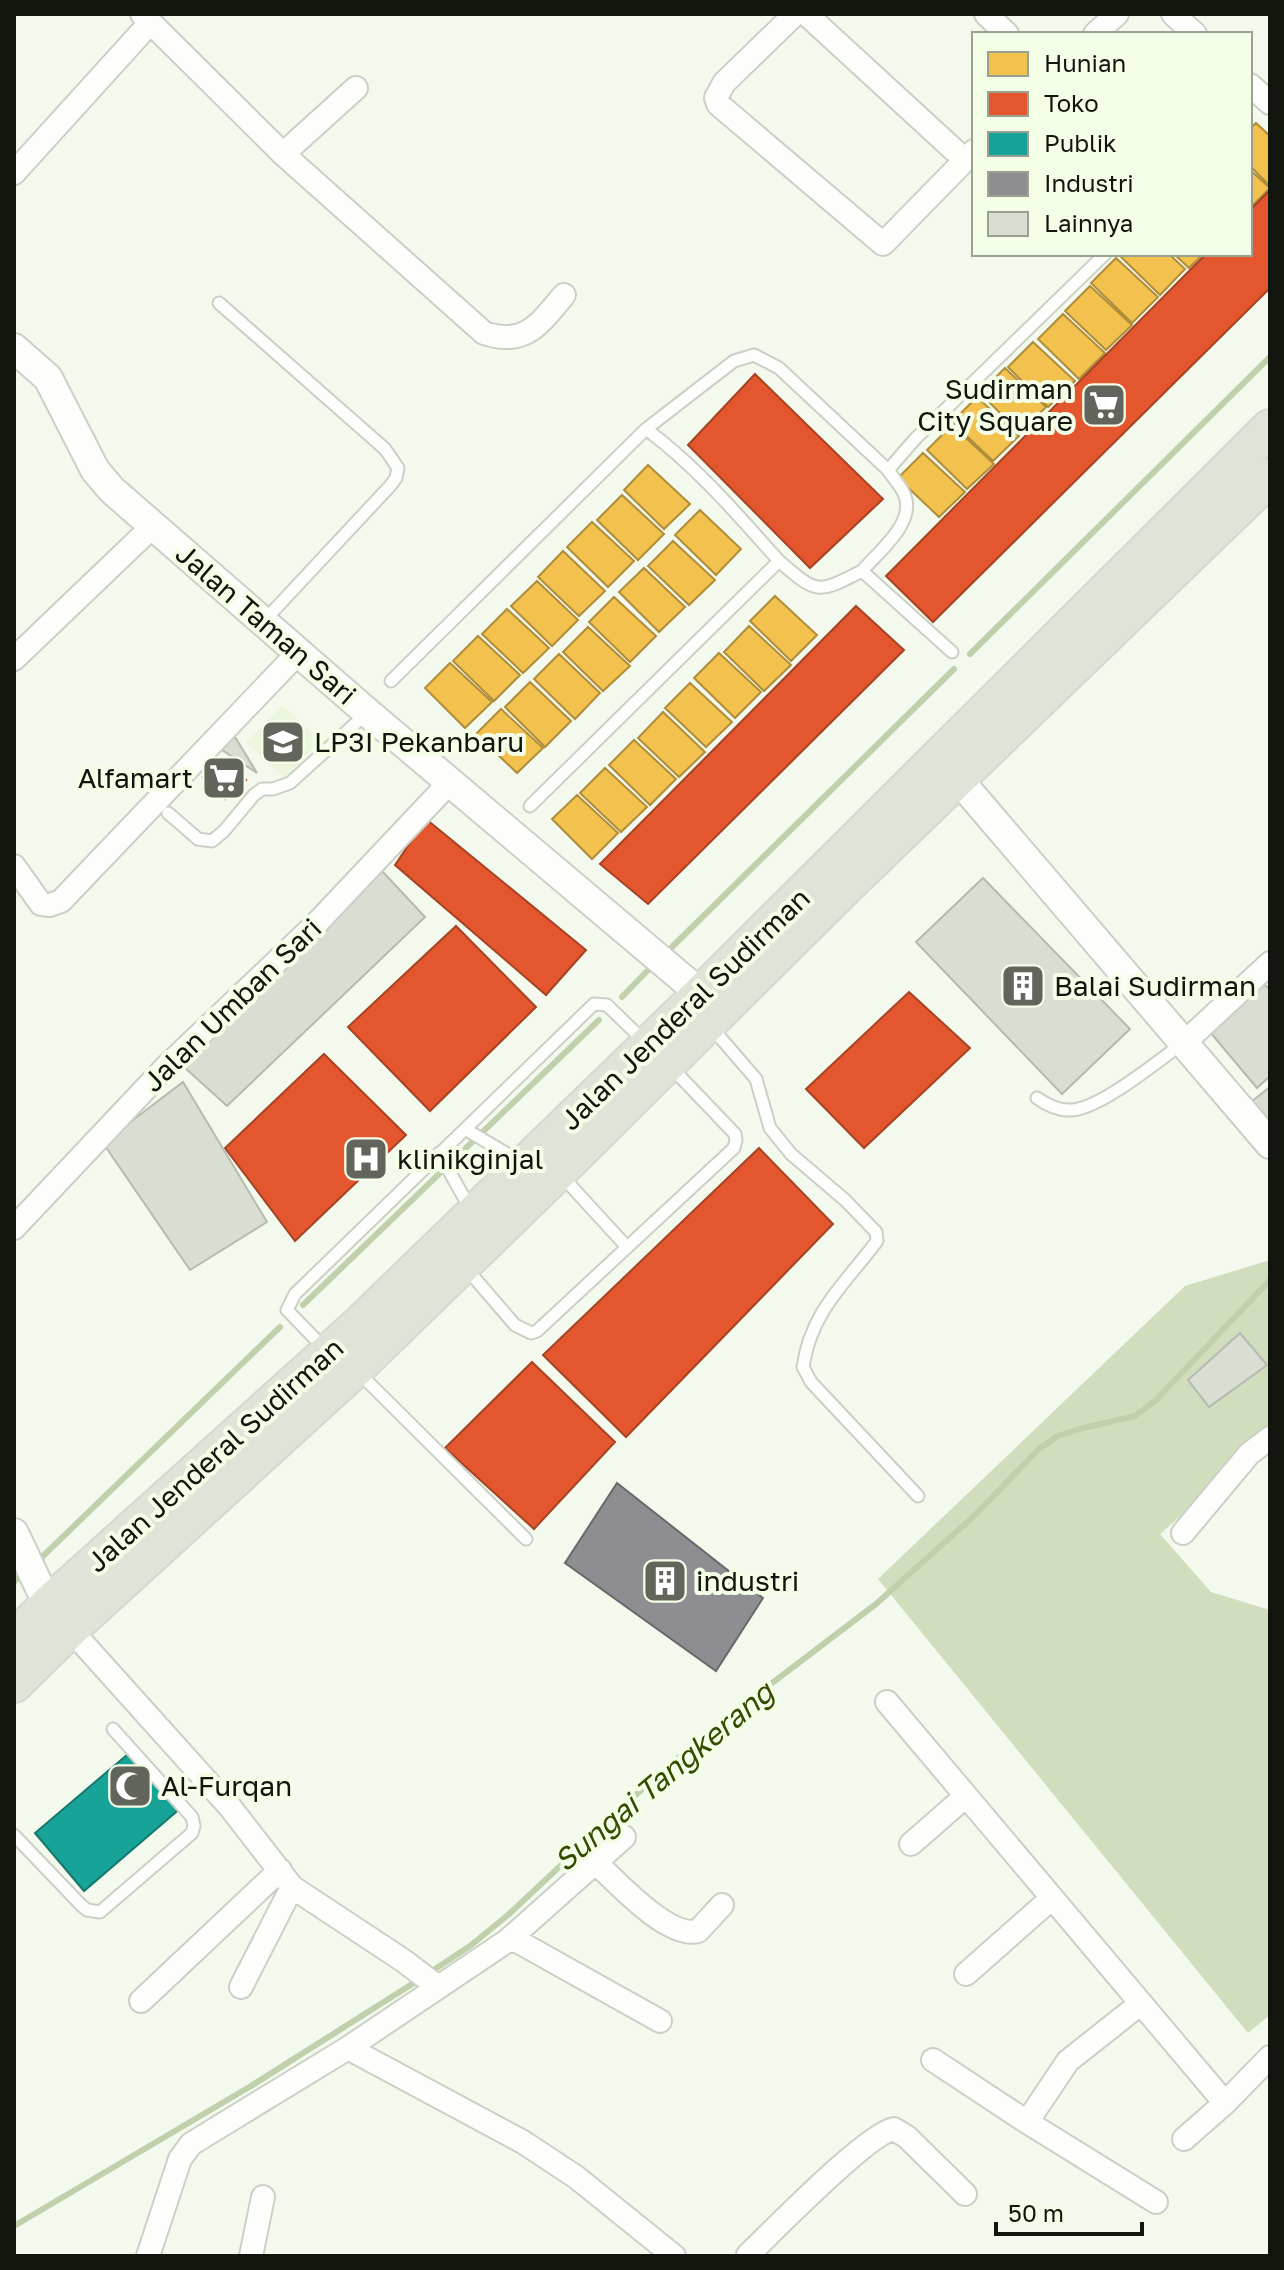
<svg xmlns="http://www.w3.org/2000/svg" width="1284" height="2270" font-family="'Golos Text',sans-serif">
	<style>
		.built { fill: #ecf6df }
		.forest { fill: #d1debe }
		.homes { fill: #f2c14e; stroke: #af8d3a; stroke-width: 2 }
		.shops { fill: #e4572e; stroke: #a54324; stroke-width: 2 }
		.public { fill: #17a398; stroke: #16786e; stroke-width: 2 }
		.industry { fill: #8d8d92; stroke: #68696a; stroke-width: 2 }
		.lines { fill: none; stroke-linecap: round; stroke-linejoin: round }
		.stream { stroke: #c1d0ac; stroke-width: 6 }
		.building { fill: #d9ded3; stroke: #b5bab0; stroke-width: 2 }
		.service-casing { stroke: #cbd0c6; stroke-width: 15 }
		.minor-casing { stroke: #cbd0c6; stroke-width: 26 }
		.tertiary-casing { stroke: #cbd0c6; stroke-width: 32 }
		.primary-casing { stroke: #d5d7d1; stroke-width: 40 }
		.service { stroke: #fdfefc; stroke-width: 11 }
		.minor { stroke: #fdfefc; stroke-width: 22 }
		.tertiary { stroke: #fdfefc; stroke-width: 28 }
		.primary { stroke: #dfe4d8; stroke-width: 36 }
		.labels { text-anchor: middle; stroke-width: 8; stroke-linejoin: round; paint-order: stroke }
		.poi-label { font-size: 28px; fill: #12150d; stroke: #f4fee7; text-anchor: start }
		.street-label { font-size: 28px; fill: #12150d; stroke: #f4fee7 }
		.water-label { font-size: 30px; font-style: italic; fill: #364b00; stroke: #f4fee7 }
	</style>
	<rect width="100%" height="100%" fill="#f3f9ec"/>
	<path class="built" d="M282,705l38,35 -35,39 -39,-36z"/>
	<path class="forest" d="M1270,1260v177l-110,97 51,58 59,18v405l-22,18 -370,-454 307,-293z"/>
	<path class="homes" d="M1256,123l14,13v50l-20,-20v-37z
		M1250,170l20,18 -20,20z
		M1120,254h49l16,15 -25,26 -41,-40z
		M1174,254h29l-14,14z
		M1116,258l42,39 -26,26 -41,-40z
		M1090,286l42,39 -26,25 -41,-39z
		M1063,314l42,39 -26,26 -41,-40z
		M1033,342l42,39 -27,26 -40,-40z
		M1005,368l41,39 -26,26 -40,-40z
		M977,397l42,39 -26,25 -41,-39z
		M952,425l42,39 -27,25 -40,-39z
		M923,453l42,39 -26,25 -41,-39z
		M648,465l42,39 -26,25 -40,-39z
		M622,495l42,39 -26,26 -41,-40z
		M700,510l41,39 -25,26 -41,-40z
		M592,522l42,39 -26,26 -41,-40z
		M673,541l42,39 -26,25 -41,-39z
		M563,551l42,40 -26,25 -41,-39z
		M644,568l41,39 -26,25 -40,-40z
		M537,581l41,39 -26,26 -41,-40z
		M775,596l42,39 -26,26 -41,-40z
		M614,597l42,39 -26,26 -41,-40z
		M507,609l42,39 -26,25 -41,-39z
		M749,626l42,39 -27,26 -40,-39z
		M588,627l42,39 -27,25 -40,-39z
		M478,636l42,39 -26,26 -41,-40z
		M719,653l42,39 -26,26 -41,-40z
		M559,654l41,39 -25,26 -41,-40z
		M450,663l42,39 -27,26 -40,-40z
		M530,682l41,39 -26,26 -40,-40z
		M690,683l42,39 -26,25 -41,-39z
		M501,709l42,39 -26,25 -41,-39z
		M663,712l42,40 -26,25 -41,-39z
		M634,740l42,39 -26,26 -41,-40z
		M605,768l42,39 -26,25 -41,-39z
		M577,795l41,38 -26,26 -40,-40z"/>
	<path class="shops" d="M1270,190v98l-337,334 -47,-46 320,-322h44v-44z
		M755,374l128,125 -73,69 -122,-123z
		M856,606l48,44 -256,254 -48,-40z
		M223,760l23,20 -21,19 -22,-22z
		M426,819l160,131 -40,45 -151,-130z
		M456,926l80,81 -106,104 -82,-84z
		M909,992l61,56 -106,100 -58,-59z
		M324,1054l82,81 -111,106 -70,-93z
		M759,1148l74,76 -207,213 -83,-82z
		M532,1362l83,80 -81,87 -89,-81z"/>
	<path class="public" d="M128,1754l54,53 -98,84 -49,-58z"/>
	<path class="industry" d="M617,1483l146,115 -47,73 -151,-108z"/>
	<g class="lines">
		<path class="stream" d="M970,654l300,-297
			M669,950l285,-281
			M622,997l27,-28
			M303,1305l296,-285
			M41,1558l239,-231
			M14,1582l3,-3
			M429,1973l41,-27 38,-31 147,-138 79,-65 142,-108 97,-87 66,-68 19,-13 21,-7 56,-13 20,-15 115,-121
			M14,2226l237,-140 169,-107"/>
	</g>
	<path class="building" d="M232,732l25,41 -35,-23z
		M382,871l43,46 -198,189 -43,-39z
		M983,878l147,151 -68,65 -146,-152z
		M1263,983l7,7v86l-13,12 -47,-56z
		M183,1082l84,140 -77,48 -87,-127z
		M1270,1087v34l-4,4 -19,-20z
		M1240,1333l27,32 -58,42 -21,-27z"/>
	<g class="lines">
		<g class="service-casing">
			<path id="service" d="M219,303l166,146 13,19 -2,10 -6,8 -126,135
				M646,429l88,-68 20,-6 25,13 109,102 28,-32 189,-184
				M862,571c16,-19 53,-47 43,-75 -3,-9 -12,-18 -17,-26
				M391,681l255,-252c50,37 92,86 133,132
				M530,806l249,-245c38,33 38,33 83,10l90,81
				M168,813l30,26 14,2 12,-10 30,-36 8,-6h11l17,-6 77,-70
				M712,1028l44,51 14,49 21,26 54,46 31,32 1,9c-32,43 -66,70 -74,126l8,15 107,114
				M1037,1098c10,7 21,13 34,12 28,0 88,-50 112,-67
				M465,1129l56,33
				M439,1153l32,57
				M560,1174l67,73
				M465,1267l50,58 16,8 6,-2 197,-183 2,-8 -1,-6 -65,-68
				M324,1348l-37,-38 8,-16 299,-290 13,1 38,37
				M359,1373l167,166
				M14,1835l67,70 6,5 13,2 92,-79 2,-7 -2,-9 -79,-88"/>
		</g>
		<g class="minor-casing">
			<path id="minor" d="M142,14l141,140 201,179c42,14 55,-9 80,-38
				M795,14l-71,69 -8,15 2,6 165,140 91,-93
				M806,14l159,146
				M986,14l21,20
				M1173,14l22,20
				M1095,34l22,-20
				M1250,85l20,18
				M283,154l73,-66
				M14,173l136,-150
				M14,659l139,-133
				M14,866l27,38 9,1 11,-4 237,-248
				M1184,1043l86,-80
				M14,1228l152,-161 150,-143 134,-142
				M1183,1533l66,-79 21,-16
				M70,1629l160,178 62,80 112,74 34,26
				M887,1702l338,401 45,-46
				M911,1844l55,-48
				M595,1862c22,20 73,77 103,69l24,-26
				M507,1941l117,-104
				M966,1974l86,-76
				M241,1987l51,-100
				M141,2001l139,-131
				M348,2048l175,94 53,35 98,79
				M933,2060l94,62 41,-61 72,-57
				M1027,2122l129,80
				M1184,2139l41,-36
				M748,2255c25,-24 120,-122 146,-126l13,8 58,57
				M148,2256l32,-97 11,-15 157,-96 159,-107h10l143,80
				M251,2256l12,-59"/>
		</g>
		<g class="tertiary-casing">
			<path id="tertiary" d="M14,348l34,30 47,92 17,20 256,223 333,281
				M958,779l312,365
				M14,1533l34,72"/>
		</g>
		<g class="primary-casing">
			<path id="primary" d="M14,1639l34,-34 311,-280 342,-331 569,-566
				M14,1684l56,-55 285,-260 203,-197 287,-285 425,-410"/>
		</g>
		<use href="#service" class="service"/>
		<use href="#minor" class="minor"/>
		<use href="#tertiary" class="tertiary"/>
		<use href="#primary" class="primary"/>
	</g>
	<defs>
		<g id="supermarket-square" transform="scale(2.3)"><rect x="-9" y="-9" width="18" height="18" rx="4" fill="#61655b" stroke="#f4fee7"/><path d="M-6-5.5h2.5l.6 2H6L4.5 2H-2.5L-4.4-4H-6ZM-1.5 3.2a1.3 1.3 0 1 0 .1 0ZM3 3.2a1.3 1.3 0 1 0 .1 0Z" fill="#fff"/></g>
		<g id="university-square" transform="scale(2.3)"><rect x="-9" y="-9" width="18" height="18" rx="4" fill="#61655b" stroke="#f4fee7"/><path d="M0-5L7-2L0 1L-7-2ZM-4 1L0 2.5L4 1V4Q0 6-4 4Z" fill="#fff"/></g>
		<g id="building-square" transform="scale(2.3)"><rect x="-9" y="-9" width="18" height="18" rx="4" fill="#61655b" stroke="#f4fee7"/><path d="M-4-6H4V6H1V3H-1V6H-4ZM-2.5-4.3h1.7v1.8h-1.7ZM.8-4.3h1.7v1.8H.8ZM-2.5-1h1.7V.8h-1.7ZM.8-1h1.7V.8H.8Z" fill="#fff"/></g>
		<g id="hospital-square" transform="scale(2.3)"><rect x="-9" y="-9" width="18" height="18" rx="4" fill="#61655b" stroke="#f4fee7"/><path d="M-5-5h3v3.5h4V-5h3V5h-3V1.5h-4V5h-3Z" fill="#fff"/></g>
		<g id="mosque-square" transform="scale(2.3)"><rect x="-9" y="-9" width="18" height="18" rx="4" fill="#61655b" stroke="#f4fee7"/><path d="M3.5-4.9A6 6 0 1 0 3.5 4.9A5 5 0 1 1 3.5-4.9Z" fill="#fff"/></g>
	</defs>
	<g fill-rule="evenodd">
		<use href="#supermarket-square" x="1104" y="405"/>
		<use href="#university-square" x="283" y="742"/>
		<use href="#supermarket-square" x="224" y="778"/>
		<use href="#building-square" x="1023" y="986"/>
		<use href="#hospital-square" x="366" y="1159"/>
		<use href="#building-square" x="665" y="1581"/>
		<use href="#mosque-square" x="130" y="1786"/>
	</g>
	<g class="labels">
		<g class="poi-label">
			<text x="1073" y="399" text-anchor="end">Sudirman<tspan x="1073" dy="32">City Square</tspan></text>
			<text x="314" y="752">LP3I Pekanbaru</text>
			<text x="193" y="788" text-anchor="end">Alfamart</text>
			<text x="1054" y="996">Balai Sudirman</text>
			<text x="397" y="1169">klinikginjal</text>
			<text x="696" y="1591">industri</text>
			<text x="161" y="1796">Al-Furqan</text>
		</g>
		<g class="street-label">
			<text transform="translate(266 624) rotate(41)" y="10">Jalan Taman Sari</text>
			<text transform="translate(232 1005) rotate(-44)" y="10">Jalan Umban Sari</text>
			<text transform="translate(685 1009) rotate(-44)" y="10">Jalan Jenderal Sudirman</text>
			<text transform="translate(215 1455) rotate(-42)" y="10">Jalan Jenderal Sudirman</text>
		</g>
		<g class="water-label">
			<text transform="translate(664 1777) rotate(-40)" y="10">Sungai Tangkerang</text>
		</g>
	</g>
	<rect width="1284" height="2270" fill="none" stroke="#12150d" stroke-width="32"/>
	<rect x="972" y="32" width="280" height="224" fill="#f4fee7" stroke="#9aa190" stroke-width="2"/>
	<rect x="988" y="52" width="40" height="24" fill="#f2c14e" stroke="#9aa190" stroke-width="2"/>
	<text x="1044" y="72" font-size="24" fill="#12150d">Hunian</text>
	<rect x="988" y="92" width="40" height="24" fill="#e4572e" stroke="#9aa190" stroke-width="2"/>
	<text x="1044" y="112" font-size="24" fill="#12150d">Toko</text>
	<rect x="988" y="132" width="40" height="24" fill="#17a398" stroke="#9aa190" stroke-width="2"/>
	<text x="1044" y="152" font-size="24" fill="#12150d">Publik</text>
	<rect x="988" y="172" width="40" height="24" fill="#8d8d92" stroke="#9aa190" stroke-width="2"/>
	<text x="1044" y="192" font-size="24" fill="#12150d">Industri</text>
	<rect x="988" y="212" width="40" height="24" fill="#d9ded3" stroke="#9aa190" stroke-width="2"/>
	<text x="1044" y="232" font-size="24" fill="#12150d">Lainnya</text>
	<path d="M996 2222v12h146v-12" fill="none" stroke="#12150d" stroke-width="4"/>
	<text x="1008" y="2222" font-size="24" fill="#12150d" stroke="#f4fee7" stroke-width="6" paint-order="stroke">50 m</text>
</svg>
